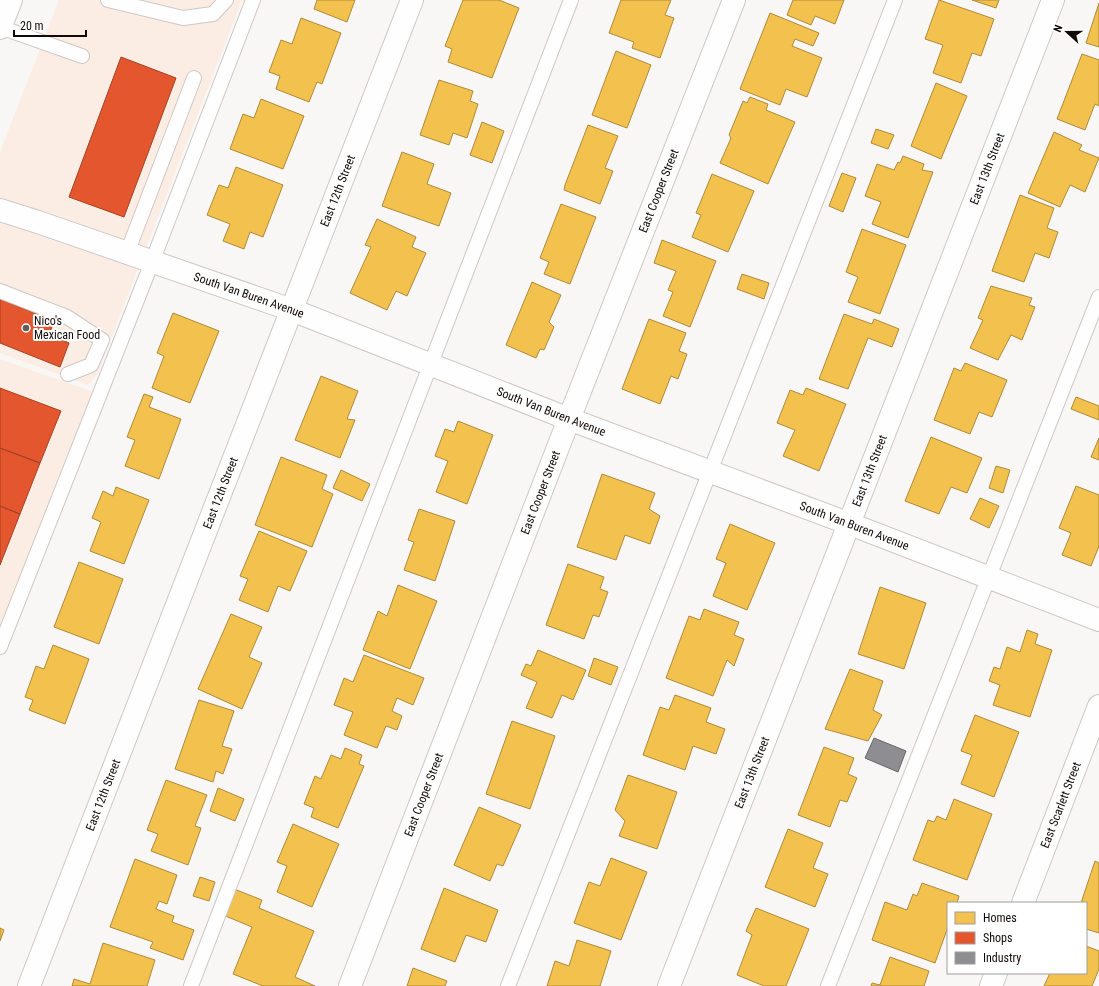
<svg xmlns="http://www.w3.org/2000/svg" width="1099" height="986" font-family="'Roboto Condensed',sans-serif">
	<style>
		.built { fill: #fcede4 }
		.homes { fill: #f2c14e; stroke: #af8a39 }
		.shops { fill: #e4572e; stroke: #a54022 }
		.industry { fill: #8d8d92; stroke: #686668 }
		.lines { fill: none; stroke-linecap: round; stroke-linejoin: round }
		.lane-casing { stroke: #cdc8c4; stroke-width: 16 }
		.street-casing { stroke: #cdc8c4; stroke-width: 24 }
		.primary-casing { stroke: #cdc8c4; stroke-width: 24 }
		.lane { stroke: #fefefe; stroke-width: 14 }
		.street { stroke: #fefefe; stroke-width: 22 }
		.primary { stroke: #fefefe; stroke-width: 22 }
		.poi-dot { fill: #635d5a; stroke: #fff; stroke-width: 1.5 }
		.labels { text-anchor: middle; stroke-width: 4; stroke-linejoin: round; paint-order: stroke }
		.street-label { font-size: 12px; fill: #120a07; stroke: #fff }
		.poi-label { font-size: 12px; fill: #120a07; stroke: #fff; text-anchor: start }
	</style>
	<rect width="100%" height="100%" fill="#f9f7f5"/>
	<path class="built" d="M59,0h183l-145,375 -9,10 -88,-32v-201z
		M0,359l94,33 -94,238z"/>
	<path class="homes" d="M317,0h38l-8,22 -33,-13z
		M463,0h36l20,8 -27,70 -44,-16 4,-13 -7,-3z
		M621,0h50l-6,15 9,3 -14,40 -28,-10 2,-6 -25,-9z
		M793,0h51l-9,24 -20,-8 -4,9 -24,-10z
		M939,0l55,19 -13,37 -9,-3 -11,30 -28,-10 10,-28 -18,-6z
		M972,0h27l-3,8z
		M1099,3v44l-13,-4z
		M770,13l49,20 -6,13 -18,-7 -3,7 30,12 -15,39 -21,-8 -6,16 -40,-16z
		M301,18l40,15 -19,51 -5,-2 -8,20 -33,-13 4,-13 -11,-4 12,-32 11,4z
		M616,51l35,14 -24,63 -35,-13z
		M1082,54l17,6v46l-4,-2 -10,26 -28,-11z
		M439,80l34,11 -3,10 8,3 -11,34 -14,-5 -4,12 -29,-10z
		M936,83l31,13 -26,63 -30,-13z
		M750,97l18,7 -2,6 29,12 -27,62 -48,-21 11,-25 -2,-3 14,-34 4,2z
		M261,99l43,17 -21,53 -53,-20 13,-35 11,4z
		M482,122l22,9 -12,32 -22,-8z
		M588,125l30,11 -13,32 8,3 -13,33 -36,-14 1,-5z
		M876,129l18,6 -6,14 -17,-6z
		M1054,132l28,13 -3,5 20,8 -14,34 -15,-7 -10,22 -32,-14z
		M402,152l32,12 -7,20 24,9 -12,33 -57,-20z
		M903,156l21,8 -2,6 11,2 -25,66 -36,-14 9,-22 -16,-6 12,-32 17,6 4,-8 2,1z
		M236,167l47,18 -20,52 -13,-5 -6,17 -21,-8 7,-17 -23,-9 12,-30 9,3z
		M842,173l14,5 -13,34 -14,-6z
		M712,174l42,17 -26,61 -36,-15 9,-22 -5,-2z
		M1020,195l34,13 -7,20 11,4 -9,26 -14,-5 -11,29 -32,-11z
		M561,204l35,13 -26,67 -26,-10 5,-12 -9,-4z
		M377,219l39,18 -4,10 14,6 -19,43 -11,-5 -9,19 -37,-17 21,-46 -6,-2z
		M862,229l44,16 -26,69 -32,-12 10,-25 -12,-5z
		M662,240l54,21 -26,66 -27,-11 10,-24 -5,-2 8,-19 -22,-8z
		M742,274l27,9 -5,16 -27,-10z
		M532,282l29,13 -12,27 5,5 -10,23 -4,-1 -4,9 -30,-13z
		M991,286l41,12 -3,7 6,2 -13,33 -11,-5 -13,25 -28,-12 13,-28 -5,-2z
		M173,313l46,18 -29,72 -38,-15 12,-32 -7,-3z
		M844,314l28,10 2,-5 25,10 -7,18 -24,-9 -20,51 -29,-10z
		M649,319l37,14 -7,18 8,3 -9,25 -7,-3 -11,28 -38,-15z
		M965,363l42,17 -15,37 -13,-5 -9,22 -36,-14 20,-52 7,3z
		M321,376l37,15 -11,28 8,1 -15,38 -45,-18z
		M806,388l40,16 -27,67 -36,-15 12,-26 -18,-7 13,-33 13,5z
		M144,394l9,3 -4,10 32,12 -22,60 -34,-13 10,-26 -8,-3z
		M1076,397l23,9v14l-28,-11z
		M458,421l35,14 -26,69 -31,-12 12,-31 -13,-5 10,-27 9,3z
		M931,437l51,21 -15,35 -16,-6 -12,27 -34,-13z
		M1099,438v22l-8,-3z
		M281,457l46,18 -5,14 11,5 -21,53 -57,-22z
		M996,466l14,4 -7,23 -14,-5z
		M341,470l29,14 -8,17 -29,-13z
		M602,474l53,19 -6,16 11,7 -10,28 -25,-9 -9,25 -39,-13z
		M1076,486l23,9v51l-8,20 -29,-11 9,-22 -12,-5z
		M116,487l33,13 -25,64 -34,-13 11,-29 -9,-4 11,-27 10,5z
		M980,498l19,8 -10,22 -19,-9z
		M419,509l36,12 -20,60 -31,-11 10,-28 -6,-2z
		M730,524l45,19 -28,67 -34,-14 13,-33 -10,-4z
		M259,531l48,20 -17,40 -12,-5 -10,26 -29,-12 9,-21 -8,-3z
		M79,562l44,17 -24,65 -45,-17z
		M568,564l36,13 -4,12 8,3 -9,25 -6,-2 -9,24 -38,-14z
		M398,585l39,16 -27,68 -47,-19 15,-39 9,5z
		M880,587l46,16 -22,66 -46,-15z
		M704,609l35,13 -5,13 10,4 -10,27 -7,-6 -14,36 -47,-18 23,-62 11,4z
		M231,614l31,13 -13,30 13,6 -20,46 -44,-20z
		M1027,630l11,4 -3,10 17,6 -22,67 -37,-12 7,-20 -11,-4 5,-14 6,2 7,-22 13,5z
		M53,645l36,14 -24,65 -36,-14 4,-10 -8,-3 11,-31 8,3z
		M538,650l48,20 -13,30 -11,-5 -10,23 -26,-10 11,-26 -16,-7 5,-11 5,2z
		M364,655l60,23 -11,27 -16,-7 -5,13 10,5 -5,14 -11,-4 -9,22 -33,-13 9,-23 -19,-7 10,-27 9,4z
		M594,658l24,9 -7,18 -23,-9z
		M850,669l33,12 -10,29 9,5 -14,26 -43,-12z
		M675,695l36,13 -5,14 19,7 -9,25 -23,-8 -8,24 -42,-15 17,-48 9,3z
		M199,700l35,11 -12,35 10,3 -9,25 -7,-3 -3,11 -38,-13z
		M975,715l44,17 -25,65 -33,-13 11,-29 -11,-4z
		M512,721l43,15 -25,73 -44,-15z
		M824,747l30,11 -6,16 9,4 -10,24 -7,-2 -10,27 -32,-12z
		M345,748l17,7 -3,9 5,2 -26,62 -27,-11 3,-9 -10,-4 11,-28 6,3 10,-24 10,4z
		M628,775l49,17 -20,57 -38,-13 6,-15 -10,-11z
		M166,780l41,15 -12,31 6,2 -13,37 -37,-14 7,-17 -11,-4z
		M218,788l26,11 -9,22 -25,-10z
		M954,799l38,15 -25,66 -54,-20 15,-40 6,2 3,-6 9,4z
		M479,807l42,18 -18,41 -6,-2 -7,17 -36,-16z
		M293,824l46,20 -27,63 -35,-15 10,-26 -10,-4z
		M788,829l35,14 -10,25 15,6 -13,33 -50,-20z
		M611,858l36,14 -26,68 -47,-17 15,-41 11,4z
		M135,859l42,16 -10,29 -8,-3 -3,8 18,7 -2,6 22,8 -11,30 -33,-12 3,-6 -43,-15z
		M1095,861l4,2v70l-13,-4v-26h-5z
		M200,877l15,5 -6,19 -16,-5z
		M922,883l37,13 -2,7h-9v24l-13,36 -63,-23 13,-38 22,8 6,-16 4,2z
		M444,888l54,22 -12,32 -20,-7 -11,27 -34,-13z
		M234,889l28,11 -3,8 55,23 -19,46 20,9h-52l-30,-12 19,-47 -29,-12z
		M756,908l53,21 -23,57h-22l-27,-11 15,-40 -6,-4z
		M0,928l4,2 -4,11z
		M577,940l34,11 -11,35h-53l8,-25 14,5z
		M103,943l52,17 -8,26h-75l2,-7 16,5z
		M1086,946l13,5v18l-7,17h-48l6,-13h36z
		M890,957l39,14 -5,15h-53l1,-3 8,2z
		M413,968l34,13 -2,5h-38z"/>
	<path class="shops" d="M121,57l55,21 -52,139 -55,-20z
		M0,299l54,22 -5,14 20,8 -9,24 -60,-24z
		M0,388l61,23 -21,52 -40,-15z
		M0,448l40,15 -20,51 -20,-8z
		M0,506l20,8 -20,51z"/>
	<path class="industry" d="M874,738l32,13 -8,21 -33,-14z"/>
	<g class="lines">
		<g class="lane-casing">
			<path id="lane" d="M108,0l75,18 30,-4 13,-14
				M0,27l82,29
				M127,253l67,-175
				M0,291l67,26 35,23 -11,25 -23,9
				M0,647l152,-385 101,-262
				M191,986l380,-986
				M508,986l387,-986
				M828,986l271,-689"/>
		</g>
		<g class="street-casing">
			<g id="street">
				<path id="s1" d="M0,210l38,12 254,88 277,109 281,105 249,96"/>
				<path id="s2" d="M1023,903l76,-197"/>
				<path id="s3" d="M29,986l383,-986"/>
				<path id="s4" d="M350,986l219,-567 165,-419"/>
				<path id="s5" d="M669,986l384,-986"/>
				<path d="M991,986l5,-13"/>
			</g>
		</g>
		<g class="primary-casing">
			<path id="primary" d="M0,28l11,-28"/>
		</g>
		<use href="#lane" class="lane"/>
		<use href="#street" class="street"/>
		<use href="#primary" class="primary"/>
	</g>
	<circle class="poi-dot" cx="26" cy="328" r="4"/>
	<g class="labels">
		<g class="street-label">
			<text dy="4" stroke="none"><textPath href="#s5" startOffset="877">East 13th Street</textPath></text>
			<text dy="4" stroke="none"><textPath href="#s3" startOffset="853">East 12th Street</textPath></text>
			<text dy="4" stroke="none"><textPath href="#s4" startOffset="853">East Cooper Street</textPath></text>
			<text dy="4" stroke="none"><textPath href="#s1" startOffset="263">South Van Buren Avenue</textPath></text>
			<text dy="4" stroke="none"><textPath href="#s1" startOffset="587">South Van Buren Avenue</textPath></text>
			<text dy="4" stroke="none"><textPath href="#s5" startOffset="553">East 13th Street</textPath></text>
			<text dy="4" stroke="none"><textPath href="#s3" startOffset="529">East 12th Street</textPath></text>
			<text dy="4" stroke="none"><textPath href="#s4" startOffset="529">East Cooper Street</textPath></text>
			<text dy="4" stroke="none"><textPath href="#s1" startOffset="911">South Van Buren Avenue</textPath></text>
			<text dy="4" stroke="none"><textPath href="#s5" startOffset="229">East 13th Street</textPath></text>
			<text dy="4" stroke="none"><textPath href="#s3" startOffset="205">East 12th Street</textPath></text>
			<text dy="4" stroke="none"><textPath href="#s4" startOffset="205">East Cooper Street</textPath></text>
			<text dy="4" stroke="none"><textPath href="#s2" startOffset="105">East Scarlett Street</textPath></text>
		</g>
		<g class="poi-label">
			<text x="34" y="325">Nico's<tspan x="34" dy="14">Mexican Food</tspan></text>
		</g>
	</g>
	<rect x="947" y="902" width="140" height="72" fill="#ffffff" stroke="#a09d9c"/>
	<rect x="955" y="912" width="20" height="12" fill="#f2c14e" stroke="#a09d9c"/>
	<text x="983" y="922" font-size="12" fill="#120a07">Homes</text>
	<rect x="955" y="932" width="20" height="12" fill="#e4572e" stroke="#a09d9c"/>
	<text x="983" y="942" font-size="12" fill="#120a07">Shops</text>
	<rect x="955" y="952" width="20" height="12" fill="#8d8d92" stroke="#a09d9c"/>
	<text x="983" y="962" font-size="12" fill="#120a07">Industry</text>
	<g transform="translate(1067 32) rotate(291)" stroke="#ffffff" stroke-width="3" paint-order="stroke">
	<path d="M0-3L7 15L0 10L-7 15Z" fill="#120a07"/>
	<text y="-6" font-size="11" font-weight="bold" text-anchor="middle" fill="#120a07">N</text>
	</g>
	<path d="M14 30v6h72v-6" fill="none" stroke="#120a07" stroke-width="2"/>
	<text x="20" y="30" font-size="12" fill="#120a07" stroke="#ffffff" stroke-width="3" paint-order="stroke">20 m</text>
</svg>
